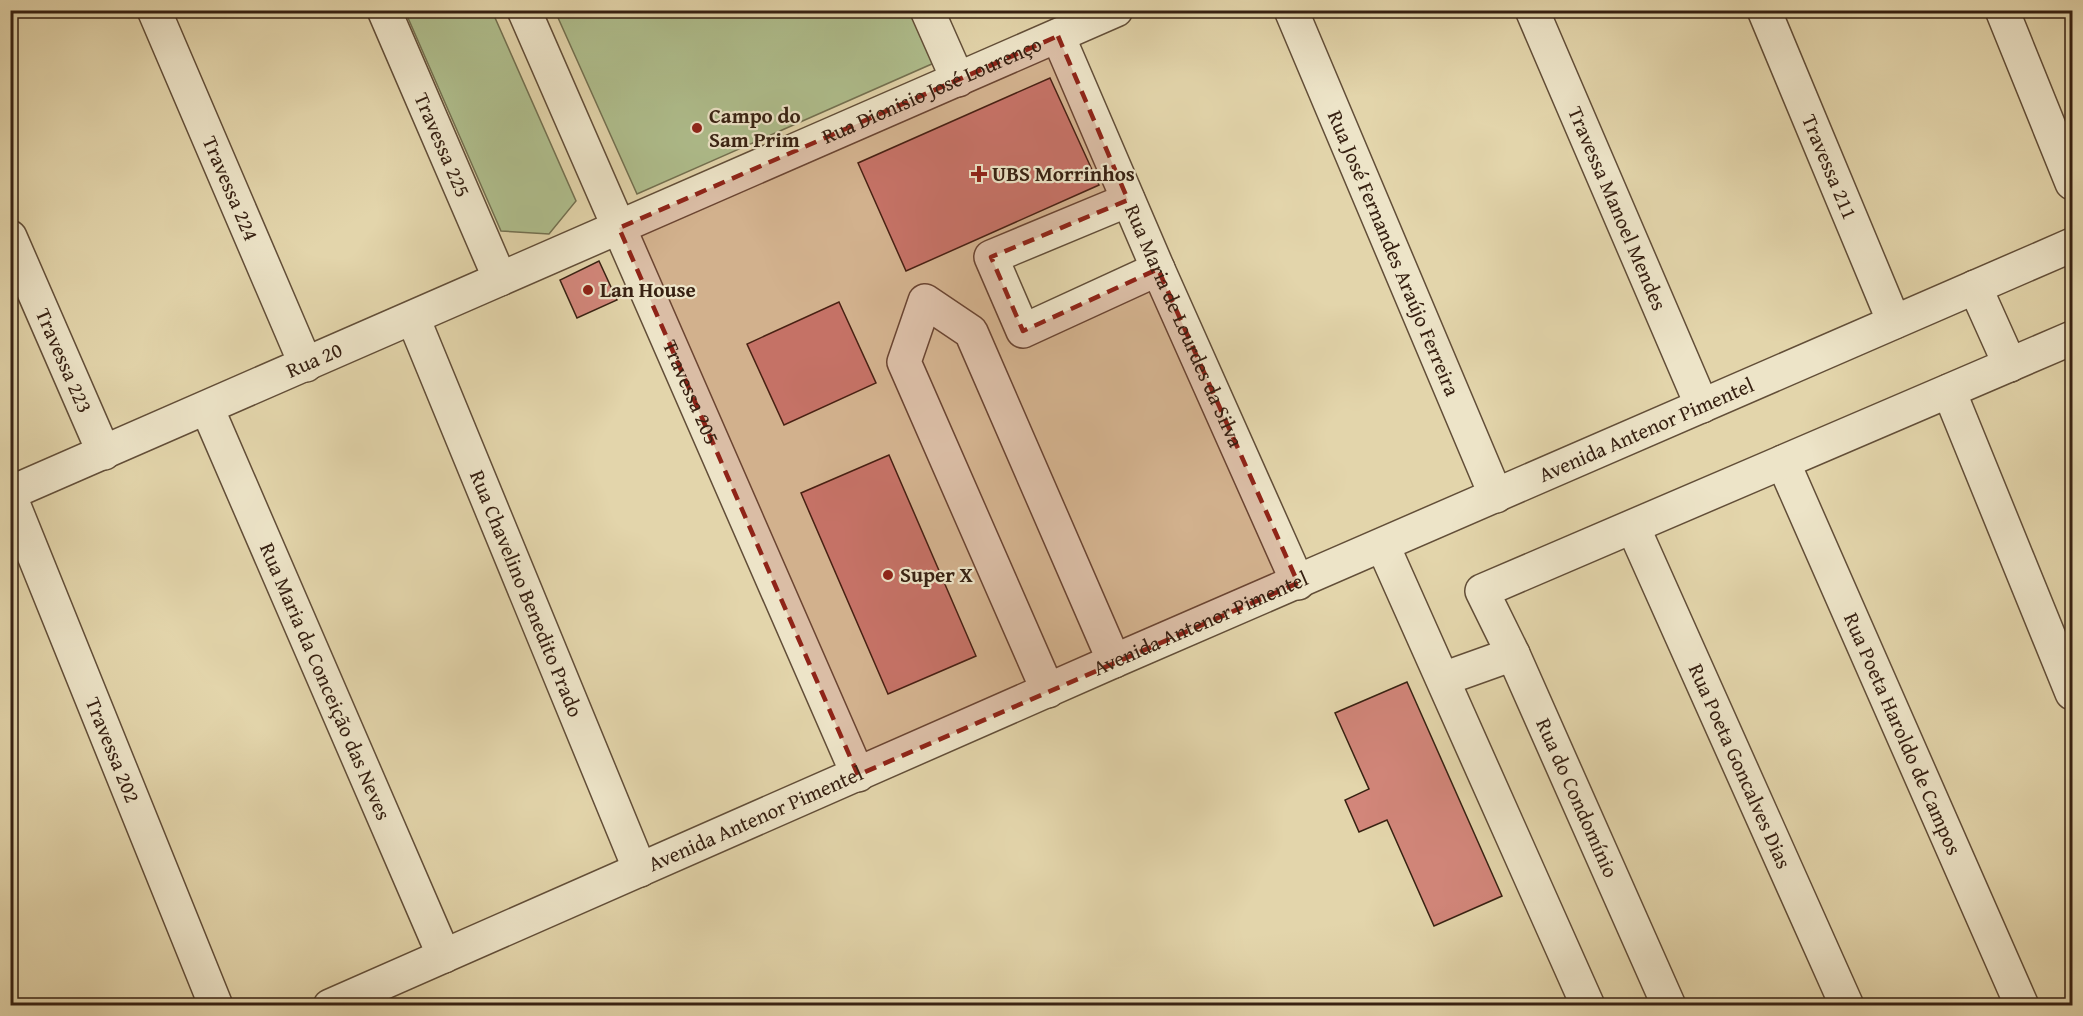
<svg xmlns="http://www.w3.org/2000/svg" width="2083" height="1016" font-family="'Gentium Book Plus',serif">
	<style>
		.green { fill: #afbe8d; stroke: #737050; stroke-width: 1.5 }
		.building { fill: #d2867a; stroke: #372112; stroke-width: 1.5 }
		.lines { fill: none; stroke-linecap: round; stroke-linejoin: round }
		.minor-casing { stroke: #624e38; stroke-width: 36 }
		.minor { stroke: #ede4c8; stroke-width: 33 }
		.marked { fill: #8f2418; fill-opacity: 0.2; stroke: #8f2418; stroke-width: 4.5; stroke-dasharray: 12 8; stroke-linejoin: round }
		.poi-dot { fill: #8f2418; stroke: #ede4c8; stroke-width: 2 }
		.labels { text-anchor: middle; stroke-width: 4.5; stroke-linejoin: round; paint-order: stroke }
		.street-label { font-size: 21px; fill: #372112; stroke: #ede4c8 }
		.poi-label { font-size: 21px; font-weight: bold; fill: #372112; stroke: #ede4c8; text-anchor: start }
	</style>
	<rect width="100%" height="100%" fill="#e3d5ab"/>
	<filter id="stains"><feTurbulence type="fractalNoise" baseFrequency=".00333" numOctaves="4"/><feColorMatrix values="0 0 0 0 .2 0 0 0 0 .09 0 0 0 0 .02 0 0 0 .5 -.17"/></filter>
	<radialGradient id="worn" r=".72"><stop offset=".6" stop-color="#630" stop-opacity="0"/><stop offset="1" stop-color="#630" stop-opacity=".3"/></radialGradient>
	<path class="green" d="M405,11h87l84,190 -27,33 -48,-3z
		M555,11h356l23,52 -297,131z"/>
	<path class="building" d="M1050,78l49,107 -193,86 -48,-108z
		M599,261l18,39 -40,18 -17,-38z
		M839,302l37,81 -92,42 -37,-81z
		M889,455l87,201 -88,38 -87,-201z
		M1407,682l95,214 -68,30 -47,-106 -28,12 -14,-32 24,-11 -34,-76z"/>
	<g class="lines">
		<g class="minor-casing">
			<g id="minor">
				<path id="s1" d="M154,10l152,355"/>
				<path id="s2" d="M384,10l116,269"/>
				<path id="s3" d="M524,10l334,765"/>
				<path d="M927,10l31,70"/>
				<path id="s4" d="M1291,10l205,486"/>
				<path id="s5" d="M1532,10l170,396"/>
				<path id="s6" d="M1764,10l130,312"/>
				<path d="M2002,10l70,173"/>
				<path id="s7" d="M1058,36l100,233 140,314"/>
				<path d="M1128,200l-137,57 32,74 135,-62"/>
				<path id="s8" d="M10,237l94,216"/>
				<path d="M1975,287l35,78"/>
				<path id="s9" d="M413,318l227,552"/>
				<path d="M1949,391l123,302"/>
				<path id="s10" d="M207,408l237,548"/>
				<path id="s11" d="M1783,462l239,544"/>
				<path id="s12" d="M10,493l1106,-483"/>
				<path id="s13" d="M10,496l206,510"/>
				<path id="s14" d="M1633,527l214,479"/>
				<path d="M1383,546l205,460"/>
				<path d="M1443,679l70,-25"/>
				<path d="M1048,691l-144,-329 21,-61 46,31 143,329"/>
				<path id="s15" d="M330,1006l784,-345 958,-416"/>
				<path d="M1669,1006l-156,-352 -31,-63 590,-253"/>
			</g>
		</g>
		<use href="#minor" class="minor"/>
	</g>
	<path class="marked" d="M1058,36l70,164 -137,57 32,74 135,-62 140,314 -440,192 -239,-547z"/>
	<g class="poi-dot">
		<circle cx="697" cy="128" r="6"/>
		<path d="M976 165h6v6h6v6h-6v6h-6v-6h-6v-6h6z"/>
		<circle cx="588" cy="290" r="6"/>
		<circle cx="888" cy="575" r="6"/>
	</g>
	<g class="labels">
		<g class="street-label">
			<text dy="7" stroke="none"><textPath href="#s12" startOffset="1006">Rua Dionisio José Lourenço</textPath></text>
			<text dy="7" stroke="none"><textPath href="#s2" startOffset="147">Travessa 225</textPath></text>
			<text dy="7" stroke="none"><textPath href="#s6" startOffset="170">Travessa 211</textPath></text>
			<text dy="7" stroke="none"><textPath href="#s1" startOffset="194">Travessa 224</textPath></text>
			<text dy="7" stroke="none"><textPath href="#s5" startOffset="216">Travessa Manoel Mendes</textPath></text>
			<text dy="7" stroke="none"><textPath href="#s4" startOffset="264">Rua José Fernandes Araújo Ferreira</textPath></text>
			<text dy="7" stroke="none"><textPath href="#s7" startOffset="316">Rua Maria de Lourdes da Silva</textPath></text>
			<text dy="7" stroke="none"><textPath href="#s8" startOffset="135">Travessa 223</textPath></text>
			<text dy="7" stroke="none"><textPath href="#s12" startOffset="332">Rua 20</textPath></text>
			<text dy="7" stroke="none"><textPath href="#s3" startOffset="417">Travessa 205</textPath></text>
			<text dy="7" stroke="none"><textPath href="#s15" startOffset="1437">Avenida Antenor Pimentel</textPath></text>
			<text dy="7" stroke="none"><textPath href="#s9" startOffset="298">Rua Chavelino Benedito Prado</textPath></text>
			<text dy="7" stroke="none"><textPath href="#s15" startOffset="951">Avenida Antenor Pimentel</textPath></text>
			<text dy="7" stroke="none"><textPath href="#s10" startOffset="298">Rua Maria da Conceição das Neves</textPath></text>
			<text dy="7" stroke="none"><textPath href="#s11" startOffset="297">Rua Poeta Haroldo de Campos</textPath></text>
			<text dy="7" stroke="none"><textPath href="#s13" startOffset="274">Travessa 202</textPath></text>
			<text dy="7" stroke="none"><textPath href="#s14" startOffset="262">Rua Poeta Goncalves Dias</textPath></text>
			<text transform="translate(1577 798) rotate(66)" y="7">Rua do Condomínio</text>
			<text dy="7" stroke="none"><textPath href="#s15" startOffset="465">Avenida Antenor Pimentel</textPath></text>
		</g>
		<g class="poi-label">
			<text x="709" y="123">Campo do<tspan x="709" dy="24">Sam Prim</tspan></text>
			<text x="992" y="181">UBS Morrinhos</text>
			<text x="600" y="297">Lan House</text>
			<text x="900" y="582">Super X</text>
		</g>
	</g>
	<rect width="2083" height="1016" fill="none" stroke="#e3d5ab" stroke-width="36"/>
	<rect x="12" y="12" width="2059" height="992" fill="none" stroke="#372112" stroke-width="3"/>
	<rect x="18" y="18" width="2047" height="980" fill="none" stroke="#372112" stroke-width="1.5"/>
	<rect width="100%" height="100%" filter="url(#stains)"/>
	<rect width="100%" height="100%" fill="url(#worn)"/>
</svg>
